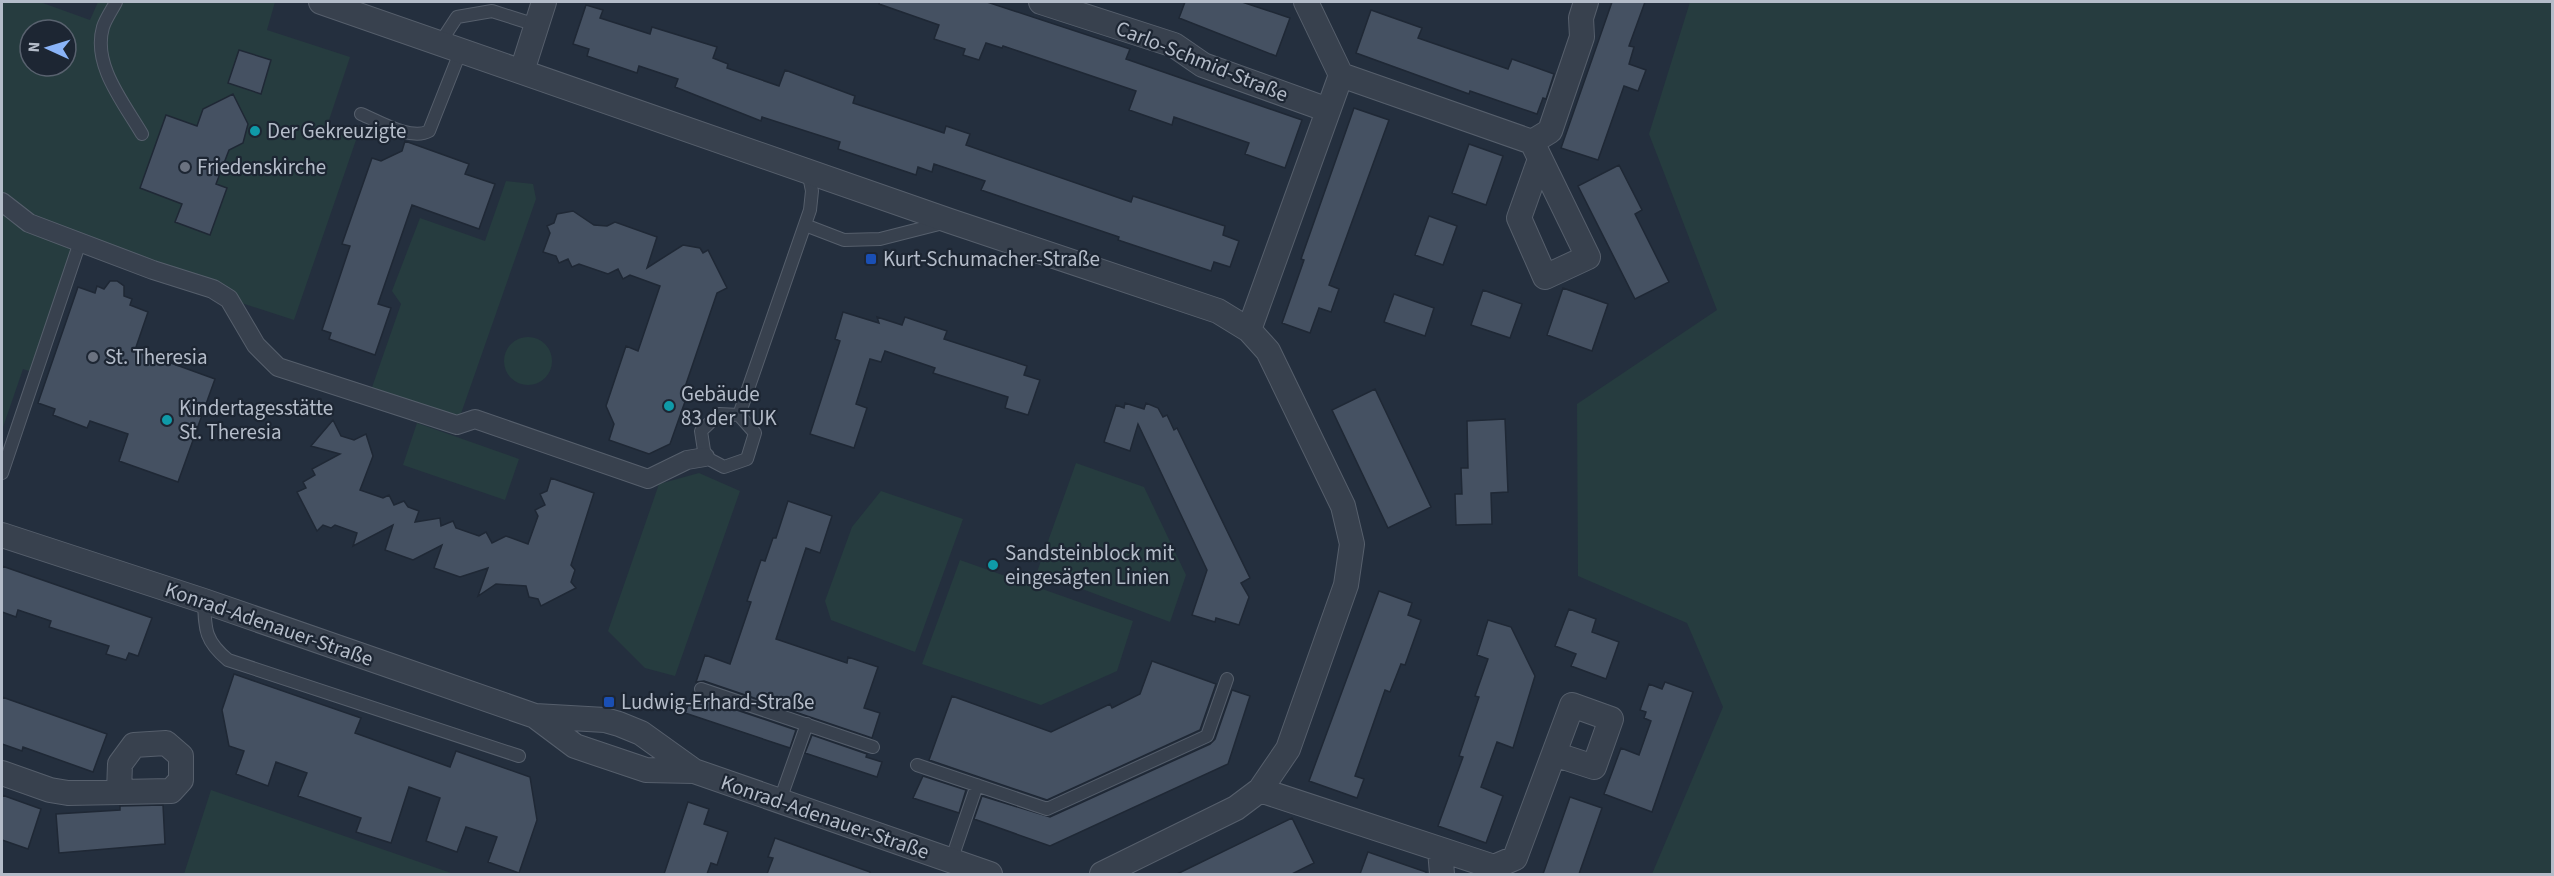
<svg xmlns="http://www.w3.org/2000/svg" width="2554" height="876" font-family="'Source Sans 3',sans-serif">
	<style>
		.green { fill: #263c3f; fill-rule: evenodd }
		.building { fill: #455162; stroke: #1f2835; stroke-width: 1.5 }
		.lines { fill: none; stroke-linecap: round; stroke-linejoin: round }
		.service-casing { stroke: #565f6c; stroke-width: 14 }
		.pedestrian-casing { stroke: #565f6c; stroke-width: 20 }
		.minor-casing { stroke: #565f6c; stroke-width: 26 }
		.service { stroke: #38414e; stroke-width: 12 }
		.pedestrian { stroke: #38414e; stroke-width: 18 }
		.minor { stroke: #38414e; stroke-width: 24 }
		.culture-dot { fill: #0f9aa8; stroke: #1d2633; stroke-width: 2 }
		.worship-dot { fill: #6b7280; stroke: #1d2633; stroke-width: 2 }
		.transit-dot { fill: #1a4fb4; stroke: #1d2633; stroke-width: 2 }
		.labels { text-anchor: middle; stroke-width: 4.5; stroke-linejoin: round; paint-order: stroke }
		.street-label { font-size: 21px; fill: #b4bcc9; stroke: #1d2633 }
		.poi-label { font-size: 21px; fill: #b4bcc9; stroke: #1d2633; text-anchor: start }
	</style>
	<rect width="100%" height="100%" fill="#242f3e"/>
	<path class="green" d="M2,2h38l50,18 8,-18h177l-8,28 83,27 -24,72 30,11 -62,180 -65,-21 -149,-57 -45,131 -12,-4 -21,61zM30,30h36v36h-36z
		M1690,2h862v872h-900l71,-167 -36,-84 -109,-47 -1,-172 140,-94 -68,-176z
		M506,181l27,3 3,15 -79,226 -88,-29 32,-92 -9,-13 28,-73 65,23z
		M504 361a24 24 0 1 1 48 0a24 24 0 1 1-48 0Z
		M417,423l102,36 -14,41 -102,-35z
		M1076,463l68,24 42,88 -16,47 -133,-50z
		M699,473l41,18 -65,185 -30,-8 -37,-37 51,-147z
		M881,491l82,28 -48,133 -84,-32 -6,-19 27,-74z
		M960,560l173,61 -16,50 -76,34 -119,-41z
		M211,790l243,84h-270z"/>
	<path class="building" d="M880,2h107l143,47 -4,10 176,61 -17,48 -40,-14 4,-11 -75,-26 -2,8 -43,-15 7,-19 -133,-45 -1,2 -16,-5 -7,17 -16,-5 2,-6 -31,-10 5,-14 -60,-21z
		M1185,2h57l48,16 -14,38 -97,-38z
		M1612,2h33l-16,44 5,1 -5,17 17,6 -8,21 -14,-5 -26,74 -37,-12z
		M586,5l17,5 -3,8 50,16 2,-7 65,20 -4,11 15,6 -1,4 52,18 6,-16 70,26 -2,7 91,30 2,-7 24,8 -4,11 165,57 2,-6 92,30 -2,9 16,6 -9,26 -16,-5 -3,9 -93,-31 1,-3 -138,-47 4,-9 -51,-17 -2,8 -14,-5 -2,8 -78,-26 2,-7 -78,-25 -1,4 -86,-34 3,-8 -39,-13 -2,7 -50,-17 2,-7 -16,-5z
		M1371,10l51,18 -4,10 90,31 4,-10 42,15 -8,25 -3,-1 -6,16 -67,-23 -1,3 -113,-41z
		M239,50l32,10 -10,34 -33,-11z
		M233,94l15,30 -5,19 -14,7 -13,34 11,4 -17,47 -35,-13 7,-18 -42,-16 26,-73 31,11 6,-17z
		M1354,108l35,12 -60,165 10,4 -8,23 -12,-4 -9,25 -28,-10 22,-63 -3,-1z
		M405,141l64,23 -4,10 30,10 -16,45 -67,-24 -34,99 13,4 -16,47 -46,-16 2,-6 -9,-3 28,-84 -8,-2 30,-86 9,3 21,-10z
		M1469,144l34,12 -17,49 -34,-12z
		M1619,165l23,45 -7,4 34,68 -34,17 -57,-113z
		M573,211l21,14 13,1 8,-4 42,15 -10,31 36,-23 17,3 3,5 5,-3 19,38 -10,5 -33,97 3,6 -17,48 -21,10 -40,-14 5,-16 -8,-18 20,-60 12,5 22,-65 -30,-11 -7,4 -5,-10 -10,5 -29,-10 -7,3 -4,-8 -9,4 -3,-7 -13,-4 7,-19 -3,-7 7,-3 3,-9z
		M1429,216l28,10 -14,39 -28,-10z
		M110,281h7l7,5v10l8,3 -2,6 18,7 -13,38 80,29 -37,103 -59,-21 9,-27 -38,-13 -3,7 -34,-13 2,-6 -17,-6 40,-116 17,6 2,-7 7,3z
		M1563,288l45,16 -16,47 -45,-16z
		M1483,290l39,14 -12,34 -39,-13z
		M1394,294l40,14 -9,28 -41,-14z
		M843,312l36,11 -2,-6 25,8 3,-8 42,14 -3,8 83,27 -3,9 16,5 -12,35 -23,-7 3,-11 -75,-24 2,-5 -50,-17 -4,11 -11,-3 -14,45 11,4 -13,40 -44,-14 30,-93 -5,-2z
		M1375,389l56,118 -43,21 -56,-118z
		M1125,403l19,6 2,-6 12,5 5,9 4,-2 7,15 3,-2 73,150 -9,5 8,14 -10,28 -23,-7 -1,4 -23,-7 15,-45 -69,-146 -8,27 -26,-9 12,-37 8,3z
		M1505,419l3,73 -17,1 1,31 -36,1 -1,-31h7l-1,-26h7l-1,-47z
		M333,420l8,16 13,4 12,-6 7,22 -13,34 23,8 6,-3 5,10 10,-4 4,6 11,4 -4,11 25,-4 1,8 12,-5 3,7 23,8 7,-4 6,11 14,-7 22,8 10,-28 -3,-6 10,-5 -5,-11 7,-3 4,-13 43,15 -23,72 4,5 -4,12 5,6 -35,18 -3,-7 -9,-2 -3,-11 -30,-2 -18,12 10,-28 -28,9 -26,-9 8,-23 -29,15 -28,-10 8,-25 -40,21 4,-13 -22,-8 -4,3 -8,-3 -6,6 -20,-39 9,-4 -3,-6 12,-7 -3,-6 28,-15 -29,-8z
		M788,501l44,15 -12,37 -14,-5 -30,91 71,24 1,-6 30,10 -14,41 16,5 -8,25 -168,-57 -8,1 9,-27 25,9 21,-62 -4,-1 14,-41 4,1 8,-23h3z
		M2,566l150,52 -14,38 -9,-3 -3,7 -20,-6 3,-8 -60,-19 2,-6 -33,-11 -2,7 -14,-5z
		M1379,591l33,12 -4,12 13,5 -16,45 -4,-1 -11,28 -5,-2 -30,86 9,3 -7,19 -48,-17z
		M1569,609l27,10 -4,13 27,10 -13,37 -35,-13 5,-12 -21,-8z
		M1488,620l23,7 24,49 -22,72 -16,-6 -16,45 22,9 -17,47 -48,-17 25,-69 -4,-1 20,-59 -4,-1 13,-37 -11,-4z
		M1152,661l64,23 -16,46 -153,70 -118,-40 23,-64 99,36 59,-28 2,4 28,-14z
		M234,674l127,44 -6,15 95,34 6,-16 74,26 7,43 -18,53 -31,-11 9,-25 -31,-10 -9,25 -31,-11 14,-43 -31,-11 -18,56 -35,-11 5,-14 -63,-22 9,-23 -31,-11 -8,24 -32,-12 8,-23 -15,-5 -7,-36z
		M1665,682l28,10 -41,120 -48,-18 17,-46 18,7 12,-34 -7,-3 2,-6 -6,-2 9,-26 13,5z
		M1232,690l18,6 -22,68 -178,82 -76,-27 8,-23 68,21 160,-73 5,-5z
		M693,692l5,5 98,33 -6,18 -105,-35z
		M2,697l105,37 -14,38 -70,-25 -1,4 -20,-7z
		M812,735l55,19 -1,3 16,5 -5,15 -72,-24z
		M923,776l43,14 -7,23 -46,-15z
		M2,795l39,14 -13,40 -26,-9z
		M1570,797l32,11 -23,66h-36z
		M688,802l21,7 -5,15 24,8 -11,33 -6,-2 -4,11h-43z
		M163,805l2,39 -106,9 -3,-39 64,-4v-4z
		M1292,818l22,45 -22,11h-115z
		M775,838l95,34v2h-103l6,-16 -5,-1z
		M1368,852l58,20v2h-66z"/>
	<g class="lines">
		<g class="service-casing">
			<path id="service" d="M116,2c-4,8 -10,16 -13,25 -11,38 21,76 39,107
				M440,43l17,-26 35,-6 44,14
				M361,114c17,7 50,27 68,17l32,-81
				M805,225l39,15 36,-1 63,-16
				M719,414l20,1 16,18 -8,26 -23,8 -19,-10 -4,-26z
				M739,415l71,-205 2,-19 -4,-20
				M2,473l78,-231
				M204,601c1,29 1,40 24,59l291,96
				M701,689l172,58
				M917,765l130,44 160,-73 20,-57
				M780,800l27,-76
				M951,861l26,-76"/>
		</g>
		<g class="pedestrian-casing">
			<path id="pedestrian" d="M2,202l27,21 124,47 60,19 16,10 27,46 22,22 179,58 18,-6 173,60 39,-19 18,-3"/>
		</g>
		<g class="minor-casing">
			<path id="minor" d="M321,2l629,219 268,90 31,19 19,21 75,155 9,38 -6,41 -58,164 -28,41 -24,18 -134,66
				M1041,2l133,43 29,20 125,45
				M1306,2l35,73 191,67 56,115 -43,20 -26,-59 21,-59
				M522,71l22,-69
				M1532,142l18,-11 32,-94 -1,-19 5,-16
				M1249,330l92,-255
				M2,535l202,66 331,115 70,4 14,4 22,9 53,38 296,103
				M535,716l40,30 71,24 48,1
				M2,773l48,17 18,3 103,-2 10,-11v-24l-15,-13 -32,2 -14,19 -1,28
				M1260,790l234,77 21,-9 57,-153 39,14 -17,48 -40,-13
				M1440,850l2,24"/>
		</g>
		<use href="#service" class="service"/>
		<use href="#pedestrian" class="pedestrian"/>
		<use href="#minor" class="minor"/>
	</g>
	<g class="culture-dot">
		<circle cx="255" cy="131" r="6"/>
		<circle cx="669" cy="406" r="6"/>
		<circle cx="167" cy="420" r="6"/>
		<circle cx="993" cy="565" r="6"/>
	</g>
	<g class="worship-dot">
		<circle cx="185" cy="167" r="6"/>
		<circle cx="93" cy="357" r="6"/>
	</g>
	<g class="transit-dot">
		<rect x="865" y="253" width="12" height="12" rx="3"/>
		<rect x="603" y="696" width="12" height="12" rx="3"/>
	</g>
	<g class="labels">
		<g class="street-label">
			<text transform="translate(1202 61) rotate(22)" y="7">Carlo-Schmid-Straße</text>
			<text transform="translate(269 624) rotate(19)" y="7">Konrad-Adenauer-Straße</text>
			<text transform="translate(825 817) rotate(19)" y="7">Konrad-Adenauer-Straße</text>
		</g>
		<g class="poi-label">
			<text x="267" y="138">Der Gekreuzigte</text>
			<text x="197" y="174">Friedenskirche</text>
			<text x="883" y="266">Kurt-Schumacher-Straße</text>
			<text x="105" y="364">St. Theresia</text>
			<text x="681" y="401">Gebäude<tspan x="681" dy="24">83 der TUK</tspan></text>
			<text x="179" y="415">Kindertagesstätte<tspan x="179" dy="24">St. Theresia</tspan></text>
			<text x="1005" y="560">Sandsteinblock mit<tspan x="1005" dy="24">eingesägten Linien</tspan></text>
			<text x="621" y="709">Ludwig-Erhard-Straße</text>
		</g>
	</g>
	<rect width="2554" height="876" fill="none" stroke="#b4bcc9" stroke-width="6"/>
	<g transform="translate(48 48) rotate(274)"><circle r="28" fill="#1d2633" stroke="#59626f" stroke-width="1.5"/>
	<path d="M0-4.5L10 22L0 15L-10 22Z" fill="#8ab4f8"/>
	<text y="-9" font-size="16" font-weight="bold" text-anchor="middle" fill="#b4bcc9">N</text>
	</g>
</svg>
